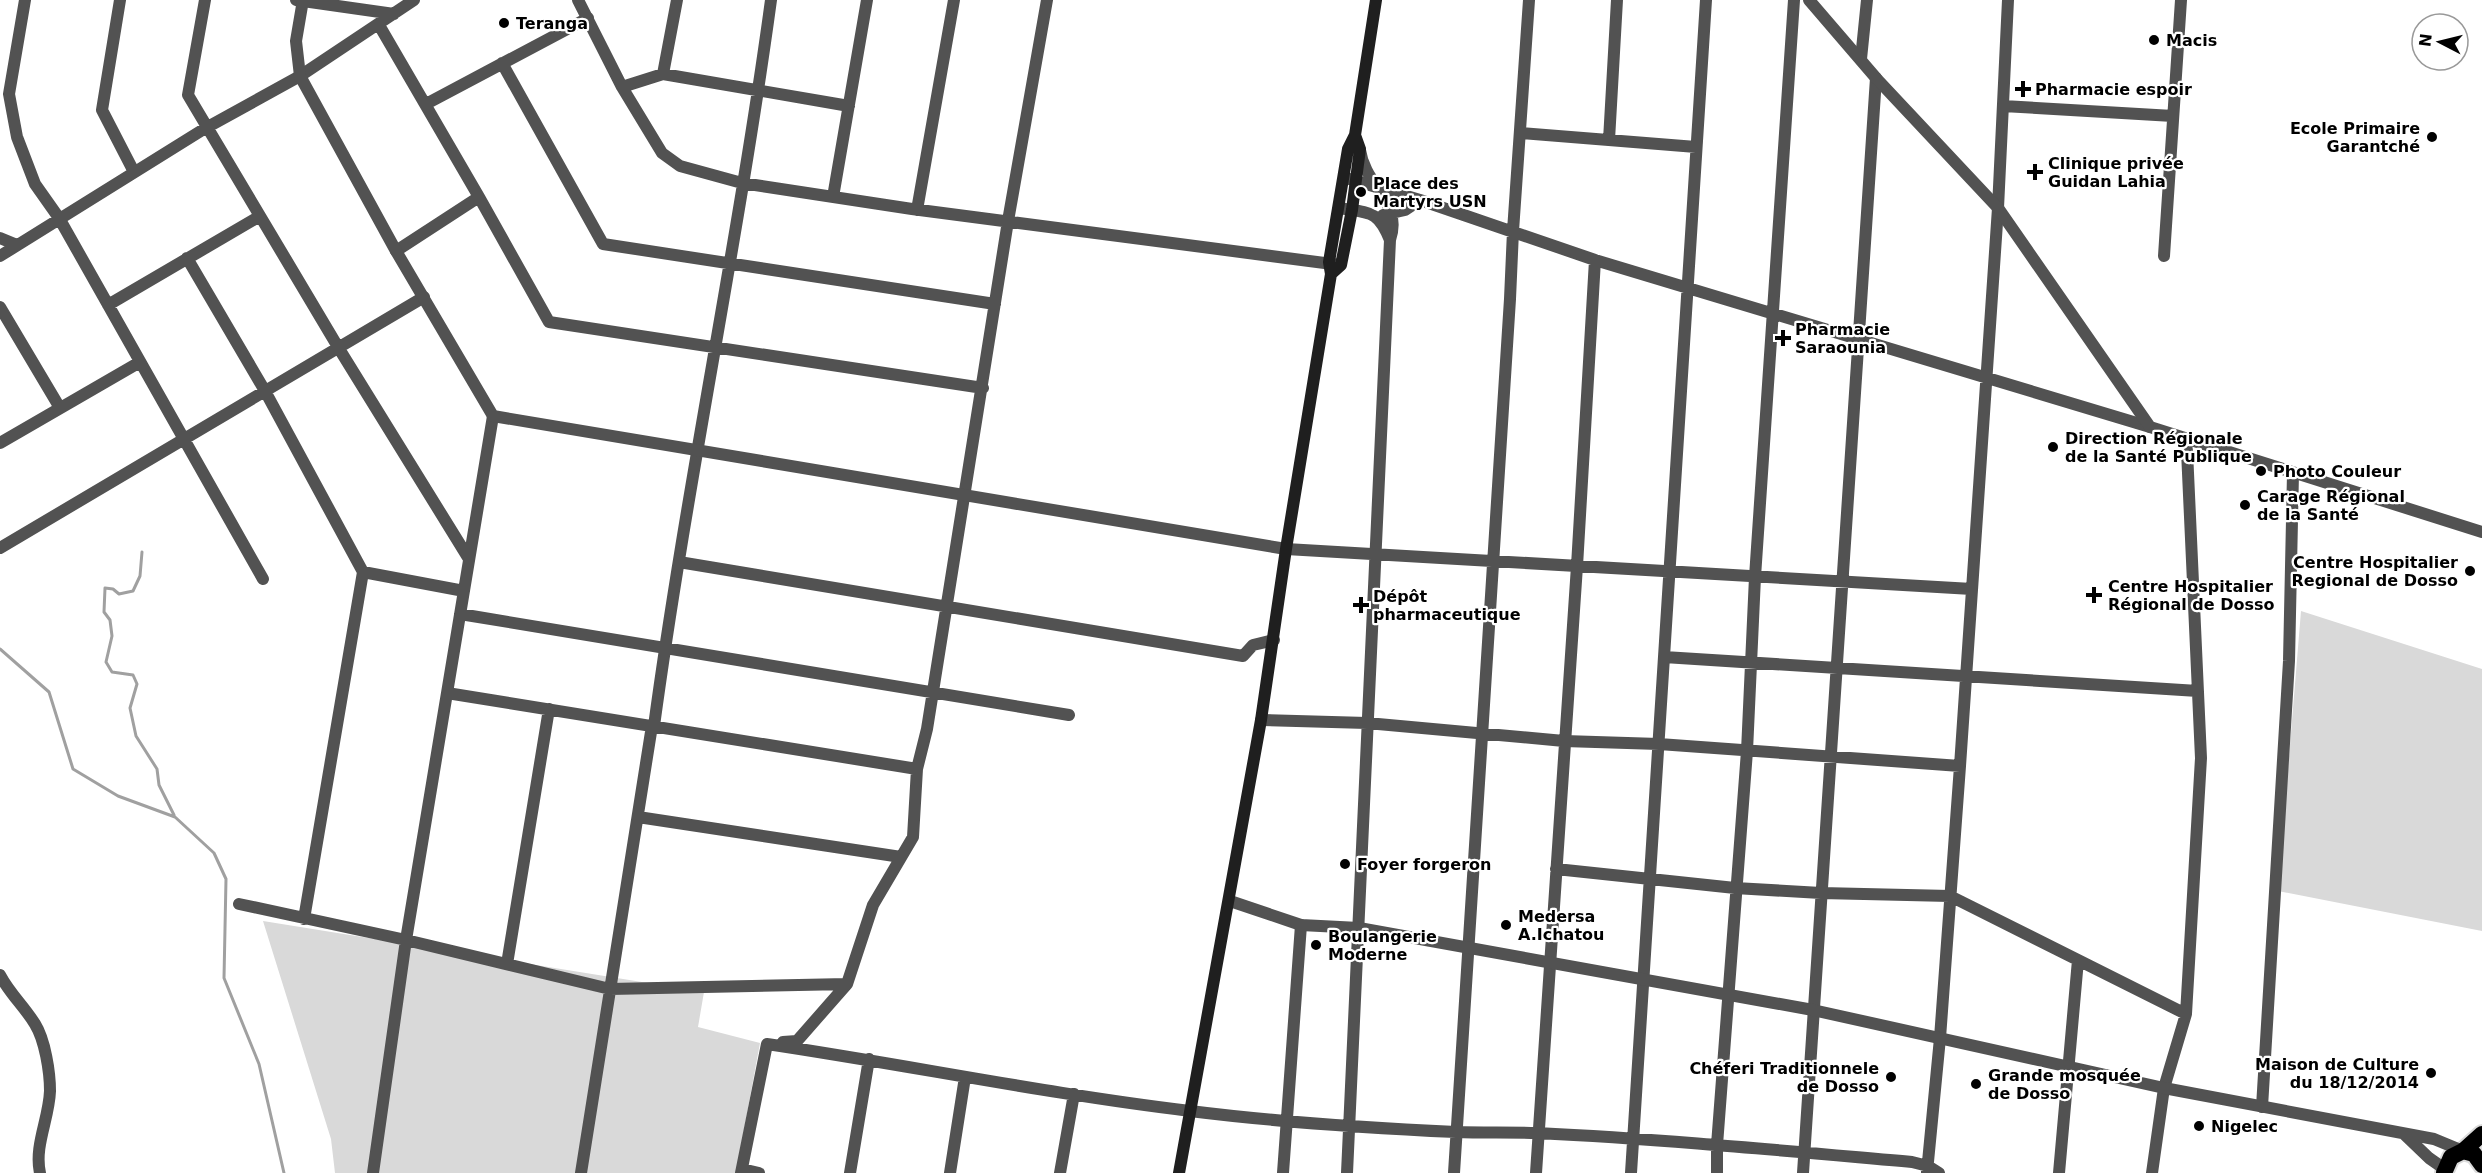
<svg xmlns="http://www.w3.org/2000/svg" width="2482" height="1173" font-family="'DejaVu Sans',sans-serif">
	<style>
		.green { fill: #d9d9d9 }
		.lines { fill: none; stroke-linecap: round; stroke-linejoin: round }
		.stream { stroke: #a0a0a0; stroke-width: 3 }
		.trunk-casing { stroke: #dbdbdb; stroke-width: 20 }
		.minor { stroke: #525252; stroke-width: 12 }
		.tertiary { stroke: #525252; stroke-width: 12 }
		.secondary { stroke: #1f1f1f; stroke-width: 12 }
		.trunk { stroke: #000; stroke-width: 16 }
		.poi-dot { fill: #000; stroke: #fff; stroke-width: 2 }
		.labels { text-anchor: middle; stroke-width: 4.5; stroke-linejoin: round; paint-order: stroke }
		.poi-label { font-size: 16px; font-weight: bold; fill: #000; stroke: #fff; text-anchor: start }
	</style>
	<rect width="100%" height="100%" fill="#fff"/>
	<path class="green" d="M2301,611l181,58v262l-204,-40z
		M263,921l441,71 -6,35 62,16 -24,130h-401l-4,-34z"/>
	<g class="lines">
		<path class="stream" d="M142,552l-2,24 -7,15 -14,3 -6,-5 -8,-1 -1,24 6,8 2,16 -6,26 6,10 21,3 4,9 -7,24 6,28 21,33 2,16 15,30
			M0,649l49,43 24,77 45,27 57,21 39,36 12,26 -2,99 35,86 25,109"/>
		<g class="trunk-casing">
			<path id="trunk" d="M2463,1151l11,3 8,11
				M2444,1173l7,-16 12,-6 19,-17"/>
		</g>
		<path class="minor" d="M25,0l-16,94 8,43 18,47 24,34 204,361
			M120,0l-18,110 32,62
			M205,0l-17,95 150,252 131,212
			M296,0l98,14
			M578,0l44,87 40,66 18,13 62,17 170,26 428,56
			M379,25l100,172 70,125 434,66
			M1861,59l6,-59
			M502,63l101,181 392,60
			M663,74l186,32
			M622,87l41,-13 14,-74
			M426,104l162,-86
			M2003,106l170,10
			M1521,133l175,14
			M1609,140l8,-140
			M1346,178l74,22 175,60 555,167
			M833,197l34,-197
			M1339,208c31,5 39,2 51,32
			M917,210l37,-210
			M1383,215l22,-5 15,-10
			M0,238l17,7
			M396,251l83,-54
			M0,256l204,-127 96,-53 114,-76
			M2164,256l17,-256
			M187,258l78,133 98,181 -59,347
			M108,305l152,-89
			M0,307l60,101
			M0,443l140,-81
			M0,548l424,-251
			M1286,549l686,40
			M679,562l564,94 10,-11 21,-5
			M363,572l101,19
			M460,614l609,101
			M1664,657l534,34
			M447,693l470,76
			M1261,720l106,3 197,18 95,3 301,22
			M638,817l263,40
			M1556,869l179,19 86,5 129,3 236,118
			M239,904l167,36 204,49 237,-5
			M507,964l42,-255
			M0,975c10,19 24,31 35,49 10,16 15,48 15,67 -1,28 -16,55 -10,82
			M783,1042l14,-1 50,-57 26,-79 40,-68 4,-68 10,-40 81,-508 39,-221
			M767,1044c141,21 281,50 423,67 88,11 177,17 266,21 27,1 54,0 81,1 125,6 250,18 375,29l16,4 11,7
			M2262,1107l27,-446 4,-188
			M742,1169l17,4
			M1927,1172l13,-134 20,-272 38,-558 10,-208
			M373,1173l33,-233 87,-524
			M581,1173l70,-441 3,-6c33,-243 84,-483 117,-726
			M741,1173l26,-129
			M850,1173l19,-114
			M950,1173l15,-96
			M1060,1173l14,-79
			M1283,1173l18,-248
			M1347,1173l43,-933c13,-38 -25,-54 -30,-90
			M1454,1173l56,-874 3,-68 16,-231
			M1536,1173l41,-607 18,-306
			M1631,1173l75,-1173
			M1717,1173v-28l30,-394 8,-174 39,-577
			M1803,1173l73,-1095
			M2059,1173l19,-213
			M2152,1173l12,-85 22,-74 15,-256 -14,-307 -2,-13"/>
		<path class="tertiary" d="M303,0l-7,41 4,35 96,175 97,165 793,133
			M1809,0l67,78 122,130 152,219 332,105
			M1230,901l71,24 58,3 454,82 351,78 270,51 29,12
			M2405,1135l24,23 17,12"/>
		<path class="secondary" d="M1331,274l10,-9 11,-55 8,-61 -5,-14
			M1179,1173l82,-453 25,-171 45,-275 -2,-12 19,-113 7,-14 21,-135"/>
		<use href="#trunk" class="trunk"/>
	</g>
	<g class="poi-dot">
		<circle cx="504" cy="23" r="6"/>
		<circle cx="2154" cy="40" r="6"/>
		<path d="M2020 80h6v6h6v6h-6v6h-6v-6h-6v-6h6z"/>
		<circle cx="2432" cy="137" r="6"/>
		<path d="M2032 163h6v6h6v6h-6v6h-6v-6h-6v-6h6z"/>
		<circle cx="1361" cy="192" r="6"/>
		<path d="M1780 329h6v6h6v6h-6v6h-6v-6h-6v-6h6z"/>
		<circle cx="2053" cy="447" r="6"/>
		<circle cx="2261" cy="471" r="6"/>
		<circle cx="2245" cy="505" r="6"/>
		<circle cx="2470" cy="571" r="6"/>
		<path d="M2091 586h6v6h6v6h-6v6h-6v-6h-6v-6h6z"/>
		<path d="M1358 596h6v6h6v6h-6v6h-6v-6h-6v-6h6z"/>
		<circle cx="1345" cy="864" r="6"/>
		<circle cx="1506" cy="925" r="6"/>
		<circle cx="1316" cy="945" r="6"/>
		<circle cx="2431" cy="1073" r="6"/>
		<circle cx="1891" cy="1077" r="6"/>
		<circle cx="1976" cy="1084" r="6"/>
		<circle cx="2199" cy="1126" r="6"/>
	</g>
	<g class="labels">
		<g class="poi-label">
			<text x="516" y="29">Teranga</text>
			<text x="2166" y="46">Macis</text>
			<text x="2035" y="95">Pharmacie espoir</text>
			<text x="2420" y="134" text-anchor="end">Ecole Primaire<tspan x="2420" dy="18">Garantché</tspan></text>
			<text x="2048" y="169">Clinique privée<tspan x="2048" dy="18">Guidan Lahia</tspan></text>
			<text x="1373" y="189">Place des<tspan x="1373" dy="18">Martyrs USN</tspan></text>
			<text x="1795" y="335">Pharmacie<tspan x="1795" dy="18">Saraounia</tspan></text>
			<text x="2065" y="444">Direction Régionale<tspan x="2065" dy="18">de la Santé Publique</tspan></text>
			<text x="2273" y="477">Photo Couleur</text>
			<text x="2257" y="502">Carage Régional<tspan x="2257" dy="18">de la Santé</tspan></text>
			<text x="2458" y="568" text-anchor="end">Centre Hospitalier<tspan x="2458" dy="18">Regional de Dosso</tspan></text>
			<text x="2108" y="592">Centre Hospitalier<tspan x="2108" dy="18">Régional de Dosso</tspan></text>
			<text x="1373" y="602">Dépôt<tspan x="1373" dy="18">pharmaceutique</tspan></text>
			<text x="1357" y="870">Foyer forgeron</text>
			<text x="1518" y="922">Medersa<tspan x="1518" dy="18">A.Ichatou</tspan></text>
			<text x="1328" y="942">Boulangerie<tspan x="1328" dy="18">Moderne</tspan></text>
			<text x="2419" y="1070" text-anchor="end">Maison de Culture<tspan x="2419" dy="18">du 18/12/2014</tspan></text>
			<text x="1879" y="1074" text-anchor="end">Chéferi Traditionnele<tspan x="1879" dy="18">de Dosso</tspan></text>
			<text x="1988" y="1081">Grande mosquée<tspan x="1988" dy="18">de Dosso</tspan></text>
			<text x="2211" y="1132">Nigelec</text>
		</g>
	</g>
	<g transform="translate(2440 42) rotate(277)"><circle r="28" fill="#ffffff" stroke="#999999" stroke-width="1.5"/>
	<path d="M0-4.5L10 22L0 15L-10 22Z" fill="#000000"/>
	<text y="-9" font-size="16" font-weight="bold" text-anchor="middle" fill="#000000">N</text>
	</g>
</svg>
